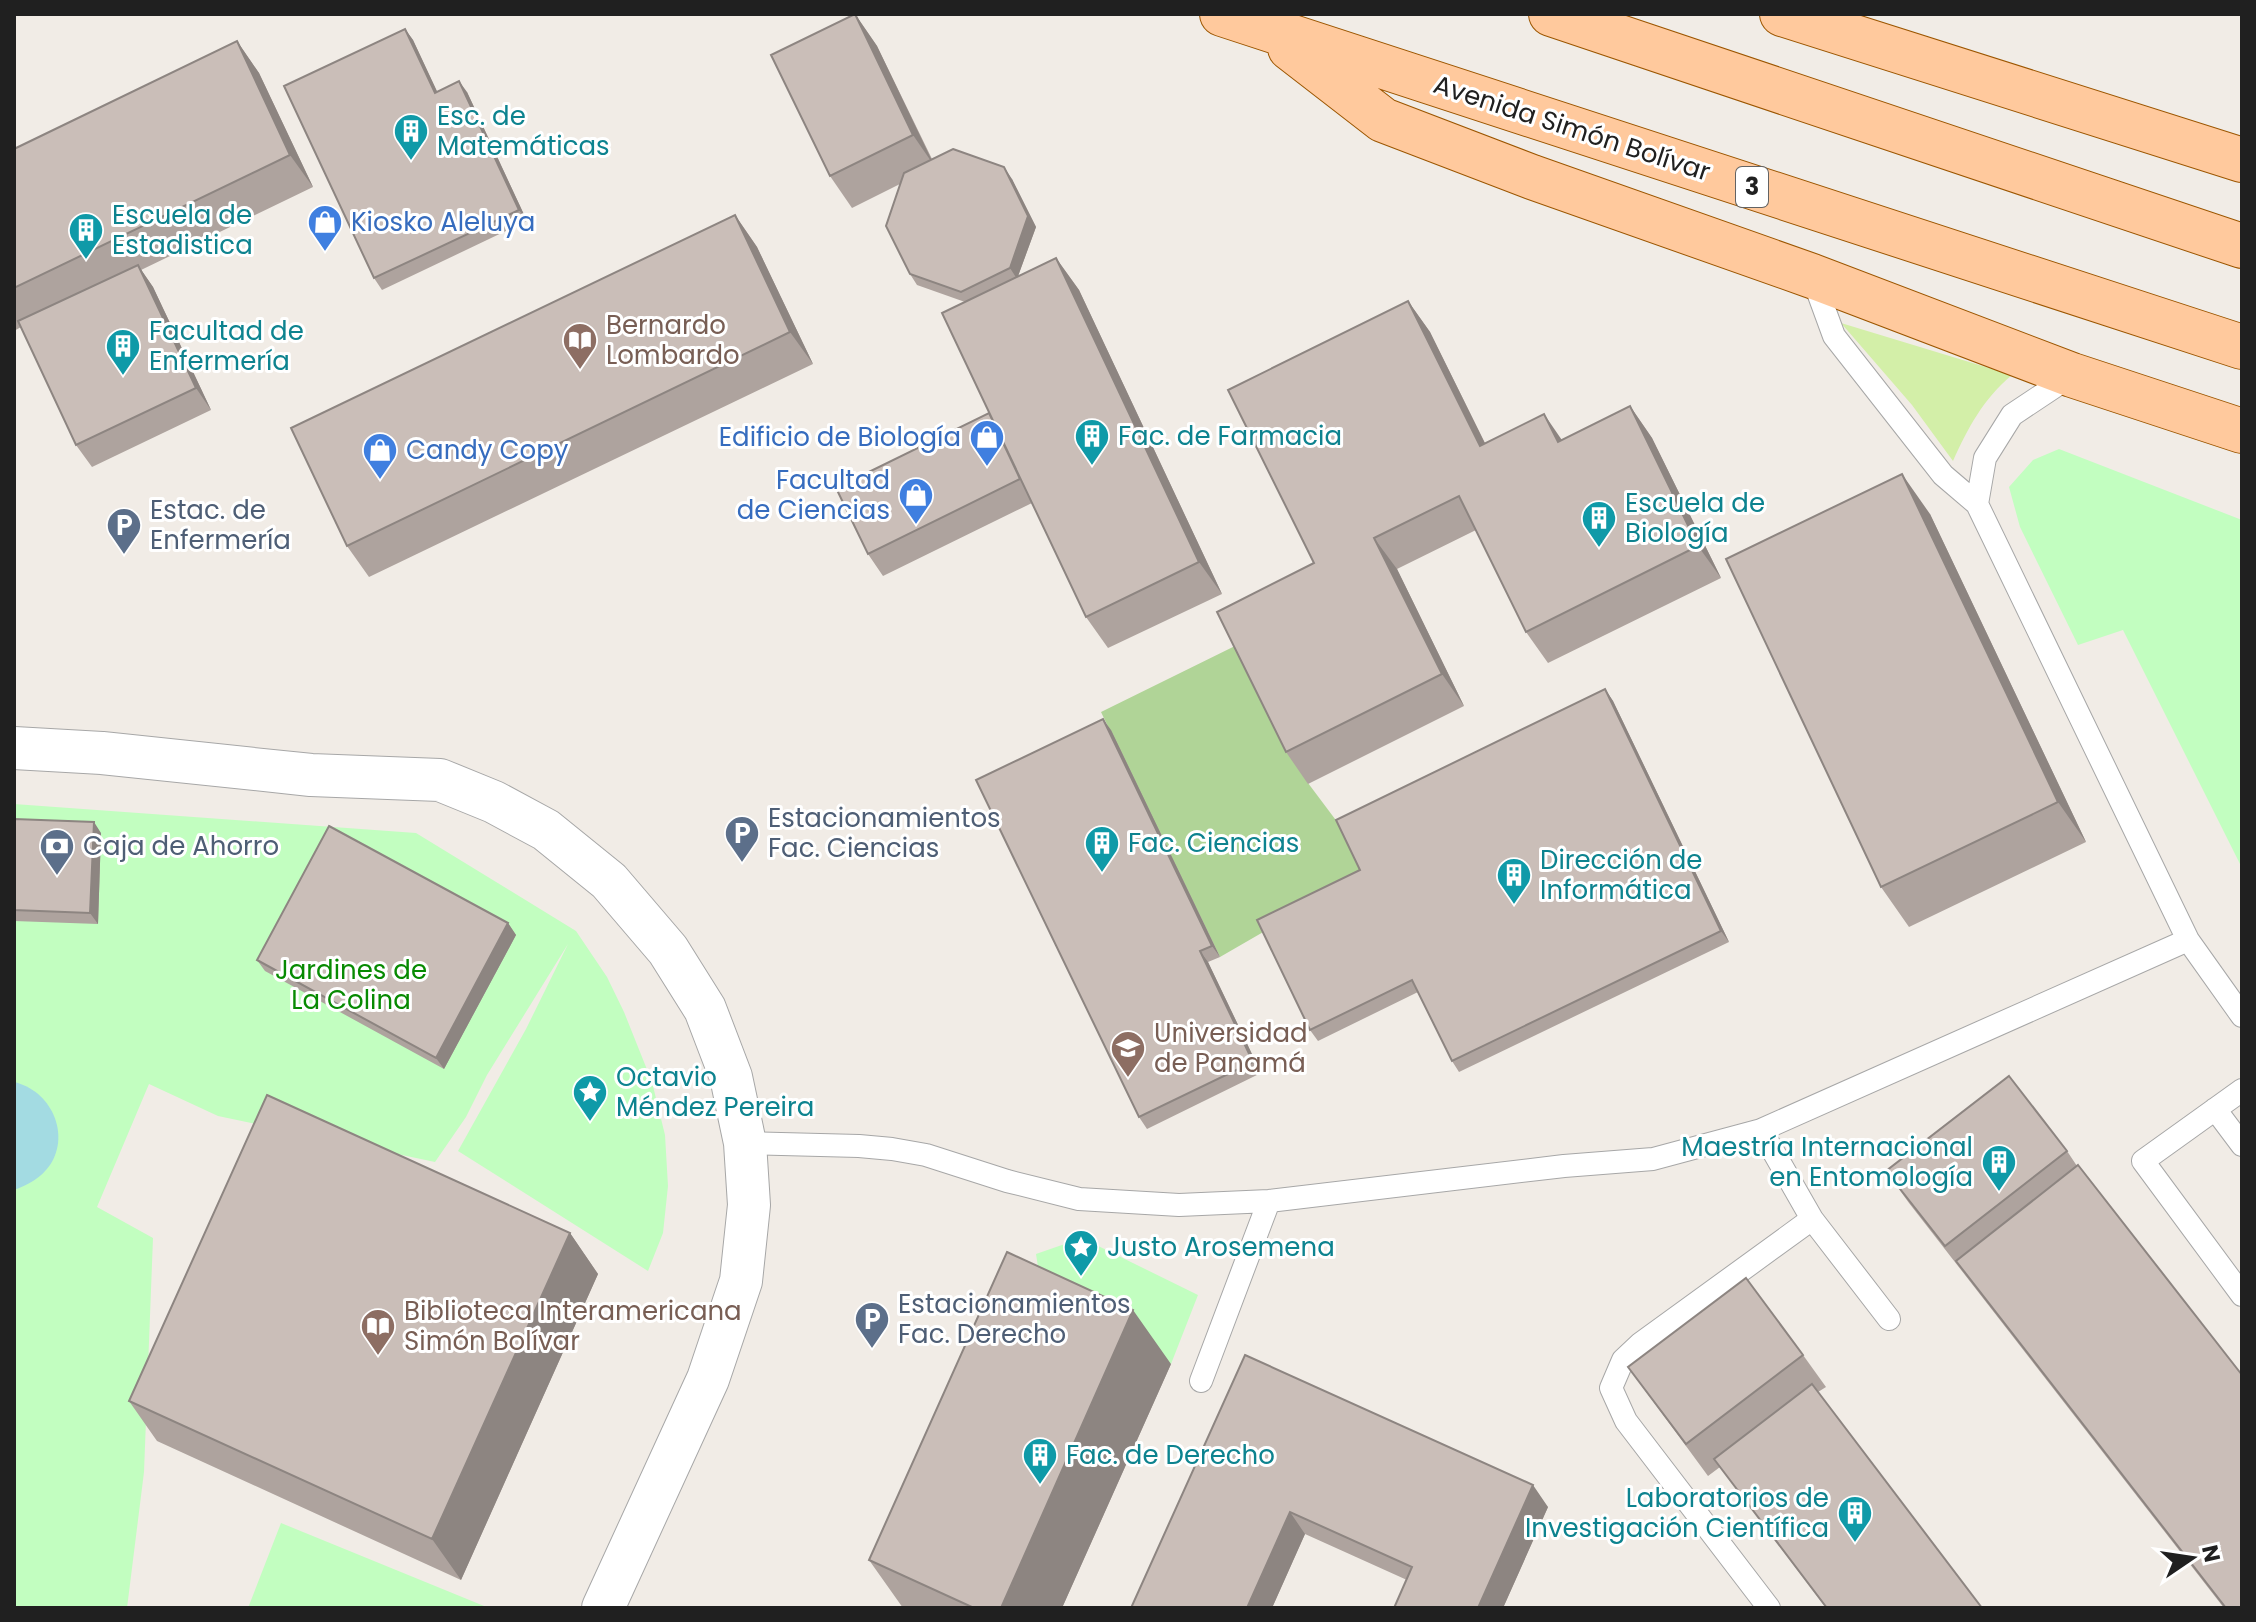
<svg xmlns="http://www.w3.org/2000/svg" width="2256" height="1622" font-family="Poppins,sans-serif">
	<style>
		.grass { fill: #d3efa8 }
		.forest { fill: #b0d497 }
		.park { fill: #c2fec0 }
		.water { fill: #a3dbe2 }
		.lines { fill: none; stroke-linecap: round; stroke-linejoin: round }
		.lane-casing { stroke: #a7a7a7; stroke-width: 24 }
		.street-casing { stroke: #a7a7a7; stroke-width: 44 }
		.primary-casing { stroke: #9c5600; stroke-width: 46 }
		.lane { stroke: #fff; stroke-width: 22 }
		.street { stroke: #fff; stroke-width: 42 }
		.primary { stroke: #ffc99d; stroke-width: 44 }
		.wall { fill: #aea39e }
		.shaded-wall { fill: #8d8581 }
		.building { fill: #cabeb8; stroke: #8d8581; stroke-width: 2 }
		.labels { text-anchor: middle; stroke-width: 6; stroke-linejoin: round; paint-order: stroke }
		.shield { fill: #fff; stroke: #636363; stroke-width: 2 }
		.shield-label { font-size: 24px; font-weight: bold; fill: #202020 }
		.culture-label { font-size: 26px; fill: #0d838f; stroke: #fff; text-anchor: start }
		.street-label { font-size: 26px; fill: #202020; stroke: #fff }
		.shop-label { font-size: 26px; fill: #366cbe; stroke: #fff; text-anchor: start }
		.education-label { font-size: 26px; fill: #785e54; stroke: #fff; text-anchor: start }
		.service-label { font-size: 26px; fill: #4e5e75; stroke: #fff; text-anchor: start }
		.park-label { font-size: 26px; fill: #078a02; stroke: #fff }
	</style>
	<rect width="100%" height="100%" fill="#f1ece6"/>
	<path class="grass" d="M1841,323l171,52c-29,24 -44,53 -59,86l-41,-56z"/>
	<path class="forest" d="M1239,644l69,139 36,48 24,50 -103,50 -45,26 -119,-245z"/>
	<path class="park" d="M2059,449l183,71v348l-119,-238 -45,15 -58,-118 -11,-40 24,-27z
		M14,804l402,29 160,98 31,46 17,35 28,70 13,53 3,51 -5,47 -15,38 -190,-120 68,-122 42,-85 -81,131 -21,42 -31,45 -217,-46 -69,-32 -52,123 56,31 -9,234 -17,136h-113z
		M1082,1238l116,57 -27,69 -127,-59 -8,-51z
		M281,1523l208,85h-241z"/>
	<path class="water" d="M14,1082c36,8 57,51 36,83 -9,13 -22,20 -36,25z"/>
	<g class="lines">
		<g class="lane-casing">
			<path id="lane" d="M1812,276l22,60 109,139 34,29 211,436 54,76
				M1977,504l8,-46 27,-43 60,-40
				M2242,1090l-99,71 99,134
				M2215,1109l27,36
				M1761,1130l51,89 -172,125 -17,16 -12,28 15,33 143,187
				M745,1143l114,3 33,3 34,6 81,26 72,18 100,6 90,-4 295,-35 89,-7 108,-29 427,-190
				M1812,1219l77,100
				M1201,1381l68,-180"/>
		</g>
		<g class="street-casing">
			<path id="street" d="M14,748l88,5 209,22 129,5 54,22 52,28 63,51 59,69 37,59 26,68 14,66 4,62 -8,76 -33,98 -105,229"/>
		</g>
		<g class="primary-casing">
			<path id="primary" d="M1222,14l1020,333
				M1551,14l691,232
				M1782,14l460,146
				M1290,48l93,72 149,57 280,99 260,99 170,56"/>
		</g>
		<use href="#lane" class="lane"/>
		<use href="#street" class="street"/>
		<use href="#primary" class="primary"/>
	</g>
	<path class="wall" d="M855,14l22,32 55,113 80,20 24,48 -18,49 38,-18 23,32 143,304 -114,54 -22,-31 -54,-114 -149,73 -15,-22 121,-141 -24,-111 -48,-17 -7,-11 -10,-90 -48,24 -22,-32z
		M405,29l8,11 24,52h30l60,129 -145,69 -8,-12z
		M237,41l22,32 54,114 -172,83 12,17 58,123 -119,57 -16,-22 -55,-118 -7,4v-182z
		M735,215l22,32 56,117 -444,213 -22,-31z
		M1408,301l22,31 55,111 77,-3 68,-34 22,32 69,140 -173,85 -22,-31 -50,-102 -79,39 67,137 -156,78 -22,-32 28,-189z
		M1930,514l156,328 -177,85 -28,-40z
		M1605,689l8,12 116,241 -270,130 -7,-11 -34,-69 -100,49 -8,-11 50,-160z
		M1111,730l109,227 -12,5 53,111 -114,56 -8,-12z
		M14,819l87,14 -3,91 -84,-3z
		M508,923l8,12 -72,134 -179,-98 -8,-11z
		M2067,1151l10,15 165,442h-18l-315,-405 -23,-32z
		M570,1233l28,41 -137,306 -304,-139 -28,-40z
		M1245,1355l303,152 -45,101h-109l13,-28 -102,-46 -33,74h-141z
		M1803,1355l23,32 -8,5 164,216h-156l-106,-141 -12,9 -80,-109z
		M1171,1364l-109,244h-159l-34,-48z"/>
	<path class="shaded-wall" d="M855,14l22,32 58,121 -22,-32z
		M405,29l8,11 30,64 -8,-11z
		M237,41l22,32 54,114 -23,-32z
		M459,81l8,11 60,129 -8,-11z
		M1004,167l8,12 24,48 -19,52 -7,-11z
		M735,215l22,32 56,117 -23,-32z
		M1056,258l23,32 143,304 -23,-32z
		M138,265l15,22 58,123 -15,-22z
		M1408,301l22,31 72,146 -22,-32z
		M1630,406l22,32 69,140 -23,-32z
		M1544,414l22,32 -8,-4z
		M1902,474l28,40 156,328 -28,-40z
		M1374,538l23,31 67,137 -22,-32z
		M1605,689l8,12 116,241 -8,-11z
		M1103,719l8,11 109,227 -8,-11z
		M94,822l7,11 -3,91 -8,-11z
		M508,923l8,12 -72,134 -8,-11z
		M1200,951l8,11 53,111 -8,-11z
		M570,1233l28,41 -137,306 -29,-41z
		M1133,1310l38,54 -109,244h-61z
		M1533,1485l15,22 -45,101h-25z
		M1290,1512l15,22 -33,74h-25z"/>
	<path class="building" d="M855,14l58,121 -83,41 -59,-121z
		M405,29l30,64 24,-12 60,129 -145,68 -90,-192z
		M237,41l53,114 -276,133v-139z
		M953,149l51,18 24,49 -18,52 -49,24 -51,-18 -24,-48 18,-53z
		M735,215l55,117 -443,214 -56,-118z
		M1056,258l143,304 -113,55 -144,-304z
		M138,265l58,123 -120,57 -58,-124z
		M1408,301l72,145 64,-32 14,28 72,-36 68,140 -172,86 -67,-136 -85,42 68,136 -156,78 -69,-140 97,-49 -86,-173z
		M989,413l31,66 -152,75 -32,-66z
		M1902,474l156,328 -177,85 -155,-328z
		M1605,689l116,242 -269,130 -40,-81 -102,50 -53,-110 103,-50 -24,-50z
		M1103,719l109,227 -12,5 53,111 -114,55 -163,-337z
		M14,819l80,3 -4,91 -76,-3z
		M329,826l179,97 -72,135 -179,-98z
		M2009,1076l58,75 -122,95 -59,-75z
		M267,1095l303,138 -138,306 -303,-138z
		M2078,1165l164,210v233h-16l-270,-347z
		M1007,1252l126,58 -132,298h-27l-105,-48z
		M1746,1278l57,77 -117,89 -58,-77z
		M1245,1355l288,130 -55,123h-84l18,-41 -122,-55 -43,96h-116z
		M1812,1384l170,224h-155l-113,-149z"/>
	<defs>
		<g id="building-pin" transform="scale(1.8)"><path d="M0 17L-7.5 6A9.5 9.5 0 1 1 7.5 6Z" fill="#0f9aa8" stroke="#fff"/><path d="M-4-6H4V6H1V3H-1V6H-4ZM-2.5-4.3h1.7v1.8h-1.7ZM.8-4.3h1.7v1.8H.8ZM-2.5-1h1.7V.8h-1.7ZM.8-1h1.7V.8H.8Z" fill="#fff"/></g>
		<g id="shop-pin" transform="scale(1.8)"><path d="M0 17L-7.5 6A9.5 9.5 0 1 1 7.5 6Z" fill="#3f7fe0" stroke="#fff"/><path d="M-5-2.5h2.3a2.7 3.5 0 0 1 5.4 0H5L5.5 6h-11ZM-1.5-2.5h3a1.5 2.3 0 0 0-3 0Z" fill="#fff"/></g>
		<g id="library-pin" transform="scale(1.8)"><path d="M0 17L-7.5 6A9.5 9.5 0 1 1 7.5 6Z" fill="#8d6e63" stroke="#fff"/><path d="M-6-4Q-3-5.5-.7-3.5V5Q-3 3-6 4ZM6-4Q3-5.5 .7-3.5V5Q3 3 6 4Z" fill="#fff"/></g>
		<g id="parking-pin" transform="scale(1.8)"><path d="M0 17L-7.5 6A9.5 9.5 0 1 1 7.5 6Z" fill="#5c6f8a" stroke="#fff"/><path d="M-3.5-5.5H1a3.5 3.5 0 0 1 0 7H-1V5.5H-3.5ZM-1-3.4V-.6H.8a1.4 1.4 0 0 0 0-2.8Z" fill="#fff"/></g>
		<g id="bank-pin" transform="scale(1.8)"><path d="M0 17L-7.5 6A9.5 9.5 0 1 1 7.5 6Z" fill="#5c6f8a" stroke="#fff"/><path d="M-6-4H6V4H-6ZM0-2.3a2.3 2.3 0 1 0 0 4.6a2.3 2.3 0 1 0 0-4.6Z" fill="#fff"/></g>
		<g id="university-pin" transform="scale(1.8)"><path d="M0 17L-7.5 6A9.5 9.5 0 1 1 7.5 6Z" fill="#8d6e63" stroke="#fff"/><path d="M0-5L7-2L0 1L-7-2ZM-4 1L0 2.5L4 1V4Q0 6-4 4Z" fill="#fff"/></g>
		<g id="sight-pin" transform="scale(1.8)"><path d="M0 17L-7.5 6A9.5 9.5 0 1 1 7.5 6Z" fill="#0f9aa8" stroke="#fff"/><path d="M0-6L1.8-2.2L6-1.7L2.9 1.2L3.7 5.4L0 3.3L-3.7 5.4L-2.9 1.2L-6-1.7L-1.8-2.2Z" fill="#fff"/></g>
	</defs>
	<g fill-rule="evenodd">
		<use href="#building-pin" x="411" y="131"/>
		<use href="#shop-pin" x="325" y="222"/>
		<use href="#building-pin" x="86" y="230"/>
		<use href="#library-pin" x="580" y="340"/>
		<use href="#building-pin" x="123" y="346"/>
		<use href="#building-pin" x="1092" y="436"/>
		<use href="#shop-pin" x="987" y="437"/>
		<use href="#shop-pin" x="380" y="450"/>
		<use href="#shop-pin" x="916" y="495"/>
		<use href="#building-pin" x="1599" y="518"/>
		<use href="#parking-pin" x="124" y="525"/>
		<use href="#parking-pin" x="742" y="833"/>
		<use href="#building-pin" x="1102" y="843"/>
		<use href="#bank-pin" x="57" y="846"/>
		<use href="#building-pin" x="1514" y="875"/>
		<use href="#university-pin" x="1128" y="1048"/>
		<use href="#sight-pin" x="590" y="1092"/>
		<use href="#building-pin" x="1999" y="1162"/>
		<use href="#sight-pin" x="1081" y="1247"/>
		<use href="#parking-pin" x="872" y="1319"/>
		<use href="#library-pin" x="378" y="1326"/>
		<use href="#building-pin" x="1040" y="1455"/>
		<use href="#building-pin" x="1855" y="1513"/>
	</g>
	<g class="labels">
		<rect class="shield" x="1736" y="167" width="32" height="40" rx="6"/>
		<g class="shield-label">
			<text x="1752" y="195">3</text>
		</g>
		<g class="culture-label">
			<text x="437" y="125">Esc. de<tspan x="437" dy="30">Matemáticas</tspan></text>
			<text x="112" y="224">Escuela de<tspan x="112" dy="30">Estadistica</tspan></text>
			<text x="149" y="340">Facultad de<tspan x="149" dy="30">Enfermería</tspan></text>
			<text x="1118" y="445">Fac. de Farmacia</text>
			<text x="1625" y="512">Escuela de<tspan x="1625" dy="30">Biología</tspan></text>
			<text x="1128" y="852">Fac. Ciencias</text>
			<text x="1540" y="869">Dirección de<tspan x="1540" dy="30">Informática</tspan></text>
			<text x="616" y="1086">Octavio<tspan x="616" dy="30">Méndez Pereira</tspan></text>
			<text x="1973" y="1156" text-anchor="end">Maestría Internacional<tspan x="1973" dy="30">en Entomología</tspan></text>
			<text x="1107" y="1256">Justo Arosemena</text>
			<text x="1066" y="1464">Fac. de Derecho</text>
			<text x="1829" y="1507" text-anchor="end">Laboratorios de<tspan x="1829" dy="30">Investigación Científica</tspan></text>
		</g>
		<g class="street-label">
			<text transform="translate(1572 128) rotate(18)" y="9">Avenida Simón Bolívar</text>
		</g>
		<g class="shop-label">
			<text x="351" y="231">Kiosko Aleluya</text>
			<text x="961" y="446" text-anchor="end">Edificio de Biología</text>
			<text x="406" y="459">Candy Copy</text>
			<text x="890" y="489" text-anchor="end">Facultad<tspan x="890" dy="30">de Ciencias</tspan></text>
		</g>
		<g class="education-label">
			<text x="606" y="334">Bernardo<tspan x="606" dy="30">Lombardo</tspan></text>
			<text x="1154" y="1042">Universidad<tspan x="1154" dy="30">de Panamá</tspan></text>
			<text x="404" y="1320">Biblioteca Interamericana<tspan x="404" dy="30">Simón Bolívar</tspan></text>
		</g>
		<g class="service-label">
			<text x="150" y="519">Estac. de<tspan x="150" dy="30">Enfermería</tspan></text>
			<text x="768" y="827">Estacionamientos<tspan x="768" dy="30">Fac. Ciencias</tspan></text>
			<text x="83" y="855">Caja de Ahorro</text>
			<text x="898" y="1313">Estacionamientos<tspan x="898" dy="30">Fac. Derecho</tspan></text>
		</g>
		<g class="park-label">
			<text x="351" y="979">Jardines de<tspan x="351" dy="30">La Colina</tspan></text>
		</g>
	</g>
	<rect width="2256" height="1622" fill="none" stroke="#202020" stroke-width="32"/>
	<g transform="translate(2192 1558) rotate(77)" stroke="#ffffff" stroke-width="6" paint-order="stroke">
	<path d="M0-6L14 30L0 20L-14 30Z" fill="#202020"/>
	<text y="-12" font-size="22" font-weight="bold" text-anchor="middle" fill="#202020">N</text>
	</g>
</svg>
